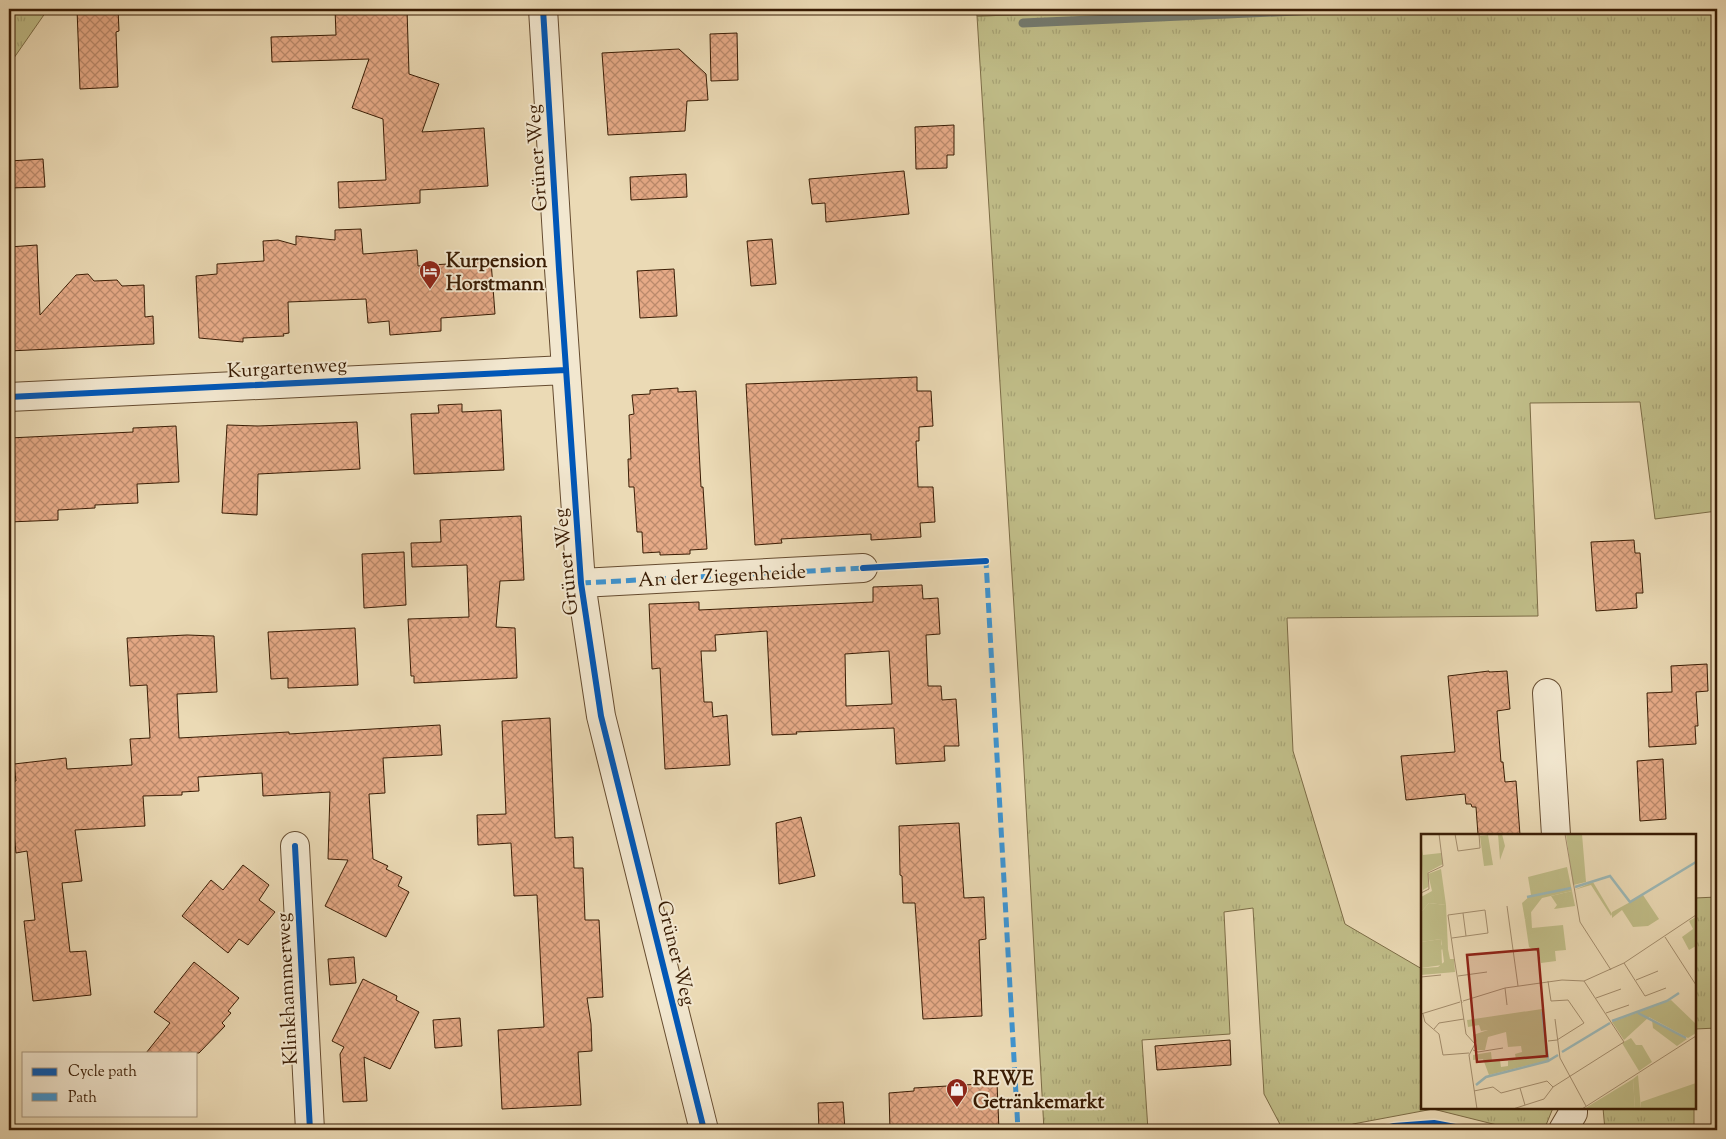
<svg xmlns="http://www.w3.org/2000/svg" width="1726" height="1139" font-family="'Sorts Mill Goudy',serif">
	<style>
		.grass { fill: url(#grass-tufts); stroke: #7c6c46 }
		.forest { fill: url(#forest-firs); stroke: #7c6c46 }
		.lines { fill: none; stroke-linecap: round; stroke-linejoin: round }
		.stream { stroke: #747a6f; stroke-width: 9 }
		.building { fill: url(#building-cross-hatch); stroke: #391c04; fill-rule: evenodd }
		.minor-casing { stroke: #664c30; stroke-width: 30 }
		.minor { stroke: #f2e7cf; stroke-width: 28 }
		.quiet { stroke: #3e94d1; stroke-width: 5; stroke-dasharray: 10 5; stroke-linecap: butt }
		.cycleway-casing { stroke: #f2e7cf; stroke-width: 9 }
		.cycleway { stroke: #0057b8; stroke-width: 6 }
		.labels { text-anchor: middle; stroke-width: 4; stroke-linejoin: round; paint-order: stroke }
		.street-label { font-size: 20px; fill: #391c04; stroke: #f2e7cf }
		.poi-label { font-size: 20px; font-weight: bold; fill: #391c04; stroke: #f2e7cf; text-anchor: start }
		.inset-river { fill: none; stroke: #9cb8b7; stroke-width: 2.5 }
		.inset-road { fill: none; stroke: #a48e6e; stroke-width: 1 }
		.view { fill: #8f2418; fill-opacity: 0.15; stroke: #8f2418; stroke-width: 2.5 }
		.inset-edge { fill: none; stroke: #391c04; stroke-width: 2.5 }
	</style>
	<defs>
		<pattern id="grass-tufts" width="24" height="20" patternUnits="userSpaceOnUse" patternTransform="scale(1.25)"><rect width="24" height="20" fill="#c0bd88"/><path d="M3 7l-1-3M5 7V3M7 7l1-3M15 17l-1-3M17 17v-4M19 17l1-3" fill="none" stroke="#a6a274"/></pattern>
		<pattern id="forest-firs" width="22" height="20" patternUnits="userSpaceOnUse" patternTransform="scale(1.25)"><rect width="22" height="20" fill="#c0bd88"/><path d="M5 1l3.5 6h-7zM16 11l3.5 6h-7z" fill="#a6a274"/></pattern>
		<pattern id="building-cross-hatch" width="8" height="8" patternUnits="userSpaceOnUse" patternTransform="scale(1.25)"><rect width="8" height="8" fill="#e6aa87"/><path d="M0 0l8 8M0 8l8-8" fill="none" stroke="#bb8a6c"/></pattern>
	</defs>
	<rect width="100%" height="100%" fill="#ebdab5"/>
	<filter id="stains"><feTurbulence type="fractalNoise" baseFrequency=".004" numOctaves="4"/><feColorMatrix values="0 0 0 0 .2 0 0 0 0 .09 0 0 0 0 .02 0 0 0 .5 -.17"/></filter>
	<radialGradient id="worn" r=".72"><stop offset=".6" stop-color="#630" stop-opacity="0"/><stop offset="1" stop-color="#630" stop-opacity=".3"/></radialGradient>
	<path class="grass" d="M9,9h39l-39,56z
		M1235,9h482v502l-62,8 -15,-117 -110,1 8,213 -251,2 6,133 52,173 77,45v139h131l-9,22h-17l-1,-3 -29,-2 -64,-16 -80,15 -10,6h-60l-19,-36 -11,-186 -29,4 6,122 -88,6 6,90h-104l-21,-379 -46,-735z
		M1717,897v131l-22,1v-131z
		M1603,1108h91v22h-89z"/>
	<path class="forest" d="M976,9h259l-258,7z"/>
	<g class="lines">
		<path class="stream" d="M1023,23l318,-14"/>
	</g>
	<path class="building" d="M77,9h41l1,22 -3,1 2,55 -38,2z
		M335,9h72l2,65 30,10 -17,48 62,-4 4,58 -68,4v13l-81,5 -1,-26 48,-2 -3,-61 -31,-11 17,-49 -97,3 -1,-25 65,-2z
		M737,33l1,47 -27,1 -1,-47z
		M679,49l27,25 2,26 -21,1 -2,30 -77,4 -6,-82z
		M954,125v30h-7v13l-31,1 -1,-42z
		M43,159l2,28 -36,1v-27z
		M904,171l5,43 -83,8 -1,-19 -13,1 -3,-25z
		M686,174l1,23 -56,3 -1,-23z
		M361,229l2,25 54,-4 1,16 73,-5 4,53 -54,4v13l-51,4 -1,-14 -21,2 -2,-24 -78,3 1,31 -6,1 1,2 -41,2v4l-44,-4 -3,-62 21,-2v-10l47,-3 -1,-20 15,-1 18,5v-9l39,4v-10z
		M772,239l4,45 -25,2 -4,-45z
		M37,245l3,70 36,-40 12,-1 6,7 23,-1 5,6 22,-1 1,32 8,-1 1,28 -145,7v-104z
		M674,269l3,47 -37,2 -3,-47z
		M917,377v14h14l2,35 -14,1v14h-3l2,46h15l2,35 -15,1 1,14 -50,3v-6l-90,5 1,4 -27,2 -9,-161z
		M678,388v4l18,-1 5,96h2l4,62 -17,1v4l-30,1v-3l-17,1 -1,-21h-5l-3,-45h-5l-1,-28h3l-2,-44 5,-1 -2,-19 18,-1v-4z
		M462,404v8l39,-2 3,60 -90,4 -3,-60 28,-1 -1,-8z
		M357,422l3,47 -102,5 -1,41 -35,-2 5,-88 31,1z
		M176,426l3,56 -42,2 1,19 -43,2v3l-37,2v10l-49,2v-84l124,-6v-4z
		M521,516l3,64 -24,1 -4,46 19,1 2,50 -103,5v-7h-3l-3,-57 61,-2 -2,-52 -55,2 -1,-24 30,-1 -1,-22z
		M1634,540l1,13h5l3,40h-7l1,15 -41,3 -5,-69z
		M404,552l2,53 -42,3 -2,-54z
		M922,585l1,14 15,-1 2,36 -14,1 2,51h13l1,14 14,-1 3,47h-15l1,15 -49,3 -2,-36 -98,4 1,2 -25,1 -5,-104 -52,4 1,16h-15l3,51h8l1,15 14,-2 3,50 -65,4 -5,-101 -8,1 -3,-65 50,-2v8l174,-8v-15zM889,651l3,53 -46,2 -1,-52z
		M355,628l3,57 -70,3v-10l-17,1 -3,-47z
		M187,635l27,1 3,56 -40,2 2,44 110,-6v2l151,-9 2,30 -59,3 2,35 -16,1 4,65 15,7 -2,3 16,8 -4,9 11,6 -23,45 -61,-31 23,-46 -20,-1 2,-67 -67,4 -1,-23 -64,4 1,14 -17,1v3l-39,1 2,30 -70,4 7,51 -20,2 8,69 16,-1 5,44 -58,6 -9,-80 11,-1 -8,-69 -11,2 -7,-69v-2l7,-1 -2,-17 52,-6 1,11 65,-4 -2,-26 20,-1 -3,-53 -17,1 -3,-48z
		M1707,664l1,27 -12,1 2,34h-3l1,18 -47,3 -2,-54 25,-1 -1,-26z
		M1489,671v1l18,-1 3,38 -13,2 4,51h2l2,20 11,-1 4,54h-42l-2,-28h-4l-1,-3h-5l-1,-10 -59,6 -5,-44 54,-4 -7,-76z
		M550,718l5,120 18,-1 1,31h9l2,52h14l4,77 -16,1 4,26 1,27 -14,1 3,53 -79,4 -4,-79 46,-3 -7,-132 -23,1 -3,-53 -33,2 -1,-30 29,-1 -4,-93z
		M1663,759l3,60 -26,2 -3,-60z
		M801,817l14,59 -36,8 -3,-61z
		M959,823l5,75 20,-1 2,42 -7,1 3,76 -59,3 -8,-116h-12l-1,-27 -2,-1 -1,-49z
		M243,865l26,20 -10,15 16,12 -27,33 -9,-6 -11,14 -46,-37 29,-36 12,10z
		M354,957l2,26 -26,2 -2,-26z
		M194,962l45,36 -11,13 3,2 -9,10 3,3 -26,27h-53l24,-30 -16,-11z
		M363,979l34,17 -1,4 23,12 -29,57 -26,-12 3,44 -24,1 -3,-48 4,-7 -12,-6z
		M460,1018l2,28 -27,2 -2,-28z
		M1230,1040l1,25 -74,5 -2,-24z
		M997,1083l2,47h-109l-1,-37 25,-2v-3z
		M843,1102l2,28h-26l-1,-27z"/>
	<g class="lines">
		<g class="minor-casing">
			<path id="minor" d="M543,9l16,260 22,314 20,133 103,414
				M9,397l557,-27
				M581,583l282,-15
				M1547,693l9,142
				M295,846l15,284
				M1563,1130l10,-17v-5"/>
		</g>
		<use href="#minor" class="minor"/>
		<path class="quiet" d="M983,561h3l32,569
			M581,583l285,-15"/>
		<g class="cycleway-casing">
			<path id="cycleway" d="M543,9l16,260 22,314 20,133 103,414
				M9,397l557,-27
				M863,568l123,-7
				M295,846l15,284
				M1379,1130l15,-4 40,-3 37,7"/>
		</g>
		<use href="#cycleway" class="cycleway"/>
	</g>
	<defs>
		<g id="hotel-pin" transform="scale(1.125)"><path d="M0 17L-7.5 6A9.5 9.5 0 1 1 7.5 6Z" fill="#8f2418" stroke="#f2e7cf"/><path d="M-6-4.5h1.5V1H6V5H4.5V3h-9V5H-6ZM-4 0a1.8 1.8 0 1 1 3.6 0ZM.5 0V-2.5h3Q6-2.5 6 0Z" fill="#fff"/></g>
		<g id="shop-pin" transform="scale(1.125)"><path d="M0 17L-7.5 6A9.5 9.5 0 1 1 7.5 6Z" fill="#8f2418" stroke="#f2e7cf"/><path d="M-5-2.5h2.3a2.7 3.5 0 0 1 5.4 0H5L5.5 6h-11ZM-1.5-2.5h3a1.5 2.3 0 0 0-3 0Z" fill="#fff"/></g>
	</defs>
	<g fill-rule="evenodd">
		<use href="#hotel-pin" x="430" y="271"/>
		<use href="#shop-pin" x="957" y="1089"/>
	</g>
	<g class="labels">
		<g class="street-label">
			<text transform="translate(536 158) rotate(-94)" y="7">Grüner Weg</text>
			<text transform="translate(287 367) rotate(-3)" y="7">Kurgartenweg</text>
			<text transform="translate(565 562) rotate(-96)" y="7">Grüner Weg</text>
			<text transform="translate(722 575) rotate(-3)" y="7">An der Ziegenheide</text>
			<text transform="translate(677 953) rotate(76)" y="7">Grüner Weg</text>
			<text transform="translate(286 989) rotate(-93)" y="7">Klinkhammerweg</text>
		</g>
		<g class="poi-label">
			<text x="446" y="267">Kurpension<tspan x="446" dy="23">Horstmann</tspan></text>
			<text x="973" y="1085">REWE<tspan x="973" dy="23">Getränkemarkt</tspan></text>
		</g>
	</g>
	<g transform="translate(1421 834)">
		<rect width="275" height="275" fill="#ebdab5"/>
		<path d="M20,35l5,36 -17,-2 -8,9v-15l11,-6 -4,-17zM151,57l3,15 -21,3 3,-4 -6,-9zM222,61l16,24 -11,7 -15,1 -11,-17 -10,8v-6zM110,77l1,17 31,-3 3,25 -11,1 1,10 -15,2 -2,-10 -10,-6 -4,-27zM275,83v29l-7,4 -7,-13 11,-8 -4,-8zM20,105l1,26 -21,3v-26zM250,166l25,24v9l-8,5 -39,-21 -25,23 -12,-18zM121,175l7,51 -60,15 -6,-16 -10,1v-5l18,-3 1,9 8,-1 1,7 7,-1v-5l8,-2 -1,-5 7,-2 -1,-6 -13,1 -2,-15 -18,5 -3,13h-10l2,-7 -4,-8 15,-5 -7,1 -2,-6 -11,2 -1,-7zM231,186l35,19 -10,7 -24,-18zM210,204l5,7h6l10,17 -13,9 -17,-28zM212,245l2,30h-51l8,-5zM275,249v26h-55v-7z" fill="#c0bd88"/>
		<path d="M77,0h4l3,12 -5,14zM145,0h16l4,48 -13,3zM67,1l5,30 -9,1 -4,-30zM146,33l5,24 -30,7 -17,22 -3,-17 9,-8 -3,-18zM172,48l19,32 -1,2 -20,-31 -17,5zM8,69l17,2 2,44 2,10h4l1,13 -34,3v-7l17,-1 6,-5 -3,-23 -20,3v-30zM217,241l3,34h-6l-2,-30z" fill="#c0bd88"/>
		<path d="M0,7l2,14 18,-2 2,11 -15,8v15l-5,3zM18,107l5,8 -19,4 -1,-4 4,-1 -2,-6z" fill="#c0bd88"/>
		<path class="inset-river" d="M154,53l35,-11 20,26 66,-40M106,63l44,-9M121,178l6,47M217,179l48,25M191,187l55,-20 12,-8M141,218l48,-29M55,251l10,-8 62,-16 10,-6"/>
		<path class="inset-road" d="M34,0l3,17 22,-3 -1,-14M144,0l15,88 31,48M0,59l8,-4 -1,-16 15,-7 -4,-32M86,72l11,80M42,79l3,23M244,103l31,48M31,104l36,-5 -3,-23 -37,5 6,42 7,43M203,129l21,33 21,-8M37,142l29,-4M0,143l20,-2M215,146l22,-9M127,147l3,20 17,-1 16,23 -27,17 -9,1M84,154l2,17M175,164l25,-9M42,167l42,-13 57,-8 22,1 40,-18 72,-48M41,169l-1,-3 5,34 9,10 -6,11 8,54M185,179l23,-8M0,180l39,-12M2,180l2,8 14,12 4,21 26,-2M134,185l5,39 26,48M13,195l5,-6 25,-4M52,216l5,2 25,-4M99,254l27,-7 6,6M53,257l19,-4 8,6 19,-5 5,17M92,275l31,-10 9,-12 71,-45 -40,-61M161,275l114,-73"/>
		<path class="view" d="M117,115l9,107 -70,6 -10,-107z"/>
		<rect width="275" height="275" class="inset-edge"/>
	</g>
	<rect width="1726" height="1139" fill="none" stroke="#ebdab5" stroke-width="30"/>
	<rect x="10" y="10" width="1706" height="1119" fill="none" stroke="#391c04" stroke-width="2.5"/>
	<rect x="15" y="15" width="1696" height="1109" fill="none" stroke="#391c04"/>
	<rect x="22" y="1052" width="175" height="65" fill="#f2e7cf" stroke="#a8967e"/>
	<rect x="32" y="1068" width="25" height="8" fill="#0057b8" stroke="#a8967e"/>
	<text x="68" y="1076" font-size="15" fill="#391c04">Cycle path</text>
	<rect x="32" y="1093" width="25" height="8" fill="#3e94d1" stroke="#a8967e"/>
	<text x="68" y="1102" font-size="15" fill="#391c04">Path</text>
	<rect width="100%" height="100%" filter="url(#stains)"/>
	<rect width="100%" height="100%" fill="url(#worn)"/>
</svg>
